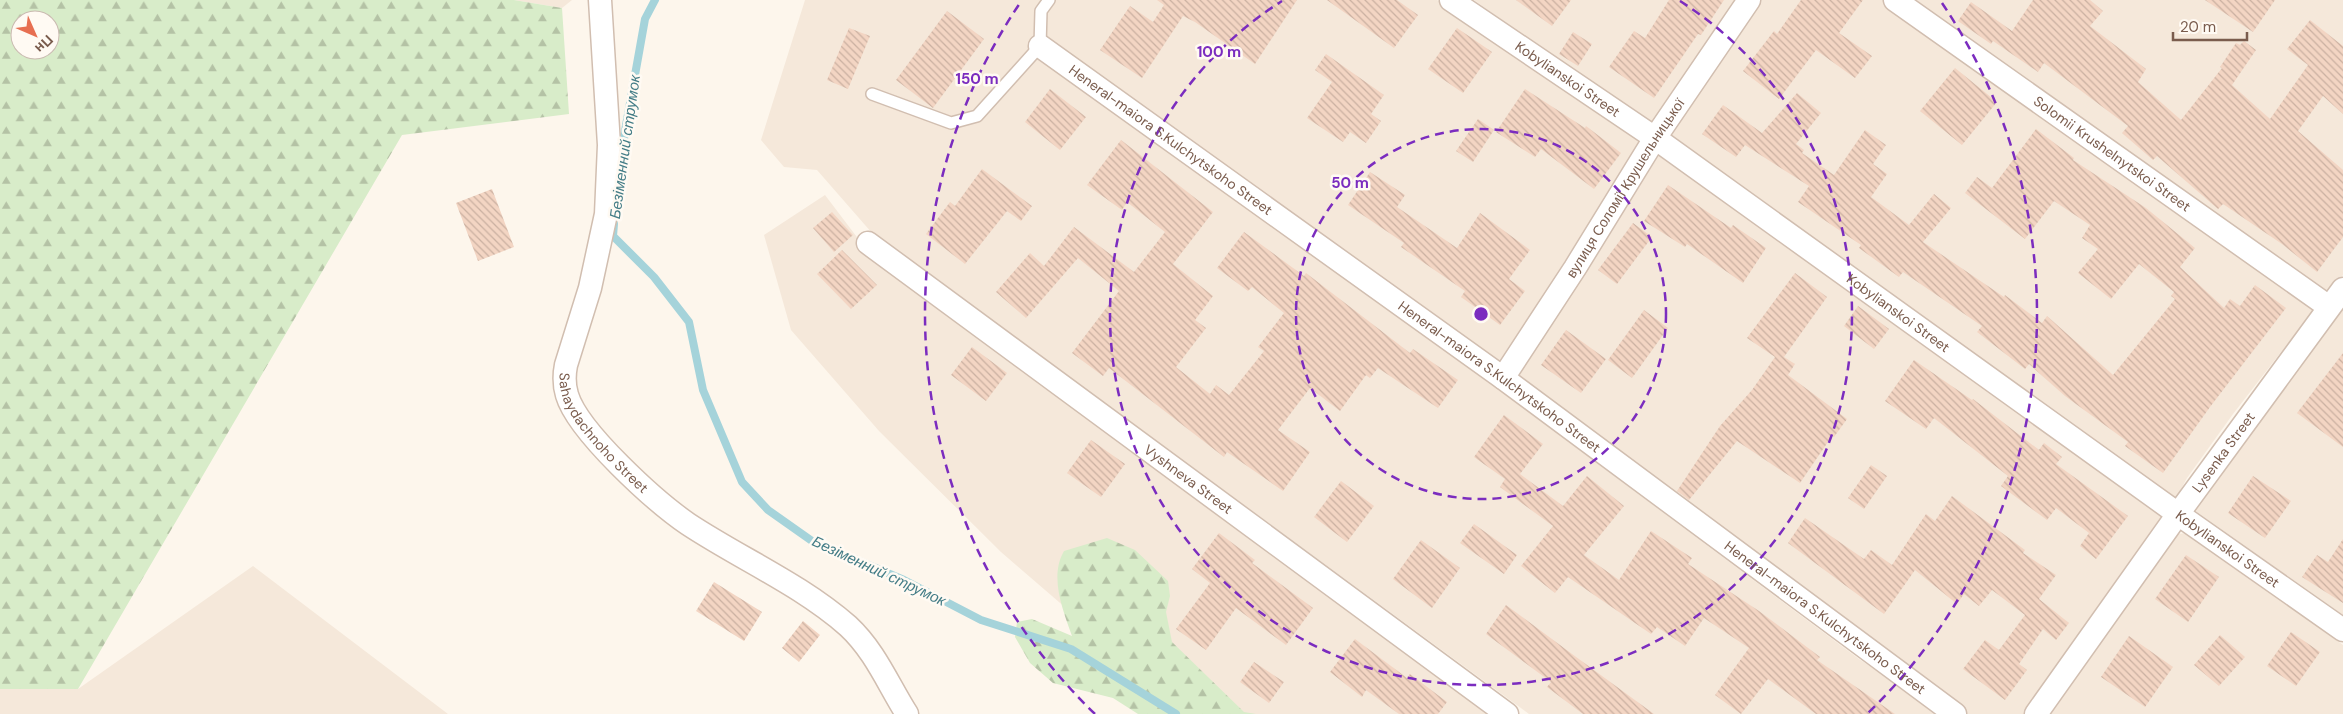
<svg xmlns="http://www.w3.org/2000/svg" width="2343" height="714" font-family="'DM Sans',sans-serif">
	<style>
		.residential { fill: #f5e8da }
		.forest { fill: url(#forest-firs); fill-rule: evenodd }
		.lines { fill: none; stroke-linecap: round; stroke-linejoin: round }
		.stream { stroke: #a5d3da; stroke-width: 8 }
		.building { fill: url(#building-back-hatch) }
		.lane-casing { stroke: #d1beb0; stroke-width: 14 }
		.street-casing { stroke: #d1beb0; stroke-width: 25 }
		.lane { stroke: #fff; stroke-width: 11 }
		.street { stroke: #fff; stroke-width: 22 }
		.ring { fill: none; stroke: #7b2cbf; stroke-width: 2.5; stroke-dasharray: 9 6 }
		.labels { text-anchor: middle; stroke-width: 5; stroke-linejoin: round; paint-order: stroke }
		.street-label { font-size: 14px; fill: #7a5c4d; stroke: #fffaf3 }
		.water-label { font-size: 15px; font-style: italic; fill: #437c86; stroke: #fffaf3 }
		.centre { fill: #7b2cbf; stroke: #fffaf3; stroke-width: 2.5 }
		.ring-label { font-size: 15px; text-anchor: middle; font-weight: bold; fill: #7b2cbf; stroke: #fffaf3; stroke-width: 5; stroke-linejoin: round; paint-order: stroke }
	</style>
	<defs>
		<pattern id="forest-firs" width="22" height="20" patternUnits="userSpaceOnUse" patternTransform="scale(1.25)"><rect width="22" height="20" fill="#d8ecc9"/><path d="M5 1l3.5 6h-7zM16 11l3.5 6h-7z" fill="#b4c2a5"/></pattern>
		<pattern id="building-back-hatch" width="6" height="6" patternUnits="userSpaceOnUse" patternTransform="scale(1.25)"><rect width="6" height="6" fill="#f3d5c3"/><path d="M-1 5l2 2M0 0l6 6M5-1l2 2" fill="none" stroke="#cab0a1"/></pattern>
	</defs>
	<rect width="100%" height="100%" fill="#fdf6ec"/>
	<path class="residential" d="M514,0h58l-10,8z
		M805,0h632l75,49 127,90 4,7 -141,221 -297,-191 277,201 377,282 82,55h-412l-270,-198 -207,-146 -180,-137 -55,-63 -33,-3 -23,-27z
		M1474,0h264l-79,123h-9l-23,-12z
		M1760,0h128l428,307 -83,107 -46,64 -14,26 -414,-306 -91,-63z
		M1906,0h437v275l-17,22z
		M1660,154l409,293 94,71 -135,196h-63l-449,-339z
		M825,195l44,58 621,461h-301l-188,-162 -122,-121 -88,-101 -27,-95z
		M2343,306v309l-153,-108z
		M2187,533l156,112v69h-299l133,-180z
		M253,566l195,148h-448v-25h78z"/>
	<path class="forest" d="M0,0h514l48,8 7,106 -167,21 -324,554h-78zM20,20h30v30h-30z
		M1107,538l28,12 33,31 2,15 -4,16 6,30 72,70 12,2h-118l-25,-16 -60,-15 -23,-20 -15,-26 2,-15 15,-3 40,17c-9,-26 -23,-59 -8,-85z"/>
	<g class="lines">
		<path class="stream" d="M617,203l8,-72 20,-112 10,-19
			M614,224l-1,12 41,41 35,45 14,68 39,92 26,28 44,31 92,39 77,40 90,29 105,65"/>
	</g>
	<path class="building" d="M1157,0h140l-42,64 -60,-42 -12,-6 -41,62 -42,-28 30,-44 23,16 11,-17z
		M1327,0h70l21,15 -24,33z
		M1516,0h55l-19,26z
		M1669,0h55l-23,35 -3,-1 -44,64 -45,-31 25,-36 11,7z
		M1801,0h62l-24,33 33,23 -17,22 -39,-28 -37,49 -36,-28 31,-40 3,3z
		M2033,0h57l13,11 -13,15 56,43 -8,13 43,38 41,-52 -2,-1 16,-24 4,2 4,-4 12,9 -24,35 38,34 38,-54 -21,-16 23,-29 33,26v68l-20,-18 -25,35 45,39v67l-26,35 -35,-28 -59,-40 -5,5 -61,-53 -4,4 -31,-27 6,-7 -84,-63 -6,9 -45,-31 -2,3 -33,-23 13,-19 41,29z
		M2205,0h70l-22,32z
		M947,11l37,28 -51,69 -37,-28z
		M849,28l21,8 -22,53 -21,-9z
		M1457,28l35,24 -29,41 -35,-24z
		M1573,32l19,12 -14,22 -19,-12z
		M1326,54l58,41 -13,19 10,7 -15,22 -16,-11 -7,10 -36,-24 25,-36 -17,-12z
		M1955,68l42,34 -35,43 -42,-34z
		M1050,89l36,28 -26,33 -35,-28z
		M1525,89l60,39 1,-2 35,27 -27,36 -53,-40 -6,8 -39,-25z
		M1797,93l24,20 -25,31 8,6 -2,3 32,22 31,-45 21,15 -13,19 14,10 -16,23 38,28 25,-31 17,14 -28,34 81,55 1,-2 37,28 5,-7 66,59 62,-76 -4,-3 3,-4 -35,-28 -28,35 -33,-26 20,-24 -16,-11 8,-13 -36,-24 -29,38 -60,-46 12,-16 15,11 44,-59 38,29 -1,2 73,48 49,40 -15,19 44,41 6,-9 10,7 15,-21 31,23 -76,99 -47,66 -38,-27 3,-4 -63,-46 -36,-32 -4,5 -48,-37 5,-6 -79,-54 -4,5 -40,-29 2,-3 -63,-43 11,-16 -64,-41 -9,12 -34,-23 21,-29 39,28z
		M1478,119l16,11 -21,32 -17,-11z
		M1121,140l92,72 -40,52 40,32 -18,24 11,8 -30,39 34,27 6,-9 13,10 35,-44 -6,-4 26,-34 -32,-26 -4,4 -31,-23 27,-36 60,44 2,-3 104,80 3,-4 45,31 -20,28 -60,-40 -8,10 -4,-3 -26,36 -30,-23 -32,42 32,22 -27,39 -56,-39 -3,5 -115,-89 -6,8 -31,-23 47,-62 -41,-33 -52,60 -30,-26 34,-39 14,13 30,-39 60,45 31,-40 -38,-30 -5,8 -35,-25z
		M982,169l50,37 -11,15 -14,-10 -42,53 -39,-30 24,-32 5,4z
		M1370,172l35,23 -8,12 60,41 23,-35 50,37 -21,29 16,12 -25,34 -39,-28 4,-6 -64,-44 3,-4 -56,-38z
		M1668,185l63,43 2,-3 33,23 -23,35 -56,-39 -2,3 -41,-26z
		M492,189l22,58 -36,14 -22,-58z
		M832,212l21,23 -19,17 -21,-24z
		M1633,223l19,14 -35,47 -19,-14z
		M842,250l35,35 -26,24 -34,-35z
		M1795,273l32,24 -43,60 11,7 -7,11 59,44 -13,18 -2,-1 -32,47 -63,-42 -48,59 -12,-9 43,-65 32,-36 23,-33 -28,-19z
		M1858,306l31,23 -15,20 -30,-23z
		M1644,310l24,18 -36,50 -24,-18z
		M1566,330l40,29 -25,34 -40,-28z
		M972,347l35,26 -21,28 -35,-26z
		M2343,353v94l-46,-34z
		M1914,360l58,40 1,-1 66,51 5,-7 18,14 -6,7 72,52 -32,43 -16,-13 9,-13 -33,-25 -9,12 -46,-34 7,-10 -74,-58 -8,11 -41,-28z
		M1504,415l39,29 -23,30 43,32 24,-30 37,30 -40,49 35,25 32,-49 41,27 -4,6 71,47 61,46 -3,3 78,54h-79l-48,-35 -27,35 -26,-19 34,-47 -45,-30 -19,28 -28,-19 -6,7 -83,-57 -13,16 -34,-27 32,-40 -53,-39 5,-8 -31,-22z
		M1091,440l34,24 -24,33 -34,-24z
		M1871,465l16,11 -23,33 -16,-11z
		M2253,476l38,25 -26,37 -37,-25z
		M1341,481l33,25 -27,36 -33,-25z
		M1952,496l73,54 -2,3 33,22 -17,24 30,24 -13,17 -13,-11 -24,35 8,6 -22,30 -42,-31 22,-29 14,10 26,-35 -33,-25 -13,16 -15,-12 -7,10 -42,-34 -31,44 -96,-71 17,-25 59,41 7,-9 21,15 34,-51 9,7z
		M1474,524l43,31 -13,19 -44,-31z
		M1219,533l36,27 -3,3 61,45 -27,37 -50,-37 -30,42 -30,-21 34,-46 -18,-14z
		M2343,539v64l-41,-26 15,-22 11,7z
		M1421,540l39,28 -28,40 -39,-29z
		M2186,555l33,22 -31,45 -33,-23z
		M714,582l48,30 -18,29 -48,-30z
		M1506,605l66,49 82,60h-71l-36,-27 4,-5 -65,-48z
		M803,621l17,14 -21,27 -17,-14z
		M2291,632l29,20 -24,34 -29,-20z
		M2220,635l25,22 -26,29 -25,-21z
		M2129,636l44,31 -28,40 -44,-30z
		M1355,639l52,39 3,-4 37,28 -9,12h-39l-33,-24 -4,7 -32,-25z
		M1254,662l30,20 -15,21 -29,-21z"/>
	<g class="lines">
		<g class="lane-casing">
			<path id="lane" d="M872,94l79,29 26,-7 63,-70 1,-35 8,-11"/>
		</g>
		<g class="street-casing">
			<g id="street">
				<path id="s1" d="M600,0l9,145 -3,69 -16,74 -24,77c-2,10 -2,20 1,30 11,37 89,107 121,129 53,35 112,60 160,102 27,25 40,58 59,88"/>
				<path id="s2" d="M1451,0l204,138 523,376 165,116"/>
				<path id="s3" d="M1895,0l434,307"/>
				<path id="s4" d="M1040,46l463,332 452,336"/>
				<path id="s5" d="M868,243l639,471"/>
				<path id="s6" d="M1503,378l72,-110 80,-130 94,-138"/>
				<path id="s7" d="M2036,714l142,-200 165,-225"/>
			</g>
		</g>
		<use href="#lane" class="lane"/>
		<use href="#street" class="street"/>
	</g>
	<g class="ring">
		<circle cx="1481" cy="314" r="185"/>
		<path d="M1680 1A371 371 0 1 1 1282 1"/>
		<path d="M1095 714A556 556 0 0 1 1020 3M1942 3A556 556 0 0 1 1867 714"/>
	</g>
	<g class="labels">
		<g class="street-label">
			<text dy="5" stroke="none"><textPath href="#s2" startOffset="141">Kobylianskoi Street</textPath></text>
			<text dy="5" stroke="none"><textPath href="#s4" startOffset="161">Heneral-maiora S.Kulchytskoho Street</textPath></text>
			<text dy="5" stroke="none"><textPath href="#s3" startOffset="266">Solomii Krushelnytskoi Street</textPath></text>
			<text dy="5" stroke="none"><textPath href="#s6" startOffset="226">вулиця Соломії Крушельницької</textPath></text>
			<text dy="5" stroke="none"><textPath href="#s2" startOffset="546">Kobylianskoi Street</textPath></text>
			<text dy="5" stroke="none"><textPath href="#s4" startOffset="566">Heneral-maiora S.Kulchytskoho Street</textPath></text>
			<text dy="5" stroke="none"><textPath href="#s1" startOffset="452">Sahaydachnoho Street</textPath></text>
			<text dy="5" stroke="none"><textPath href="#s7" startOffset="322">Lysenka Street</textPath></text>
			<text dy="5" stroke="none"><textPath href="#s5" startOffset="398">Vyshneva Street</textPath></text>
			<text dy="5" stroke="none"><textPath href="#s2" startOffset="951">Kobylianskoi Street</textPath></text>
			<text dy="5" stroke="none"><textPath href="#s4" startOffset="971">Heneral-maiora S.Kulchytskoho Street</textPath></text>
		</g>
		<g class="water-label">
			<text transform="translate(625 147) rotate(-82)" y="5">Безіменний струмок</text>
			<text transform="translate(879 571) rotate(25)" y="5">Безіменний струмок</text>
		</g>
	</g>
	<circle cx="1481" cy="314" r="8" class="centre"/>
	<g class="ring-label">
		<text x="1219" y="57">100 m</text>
		<text x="977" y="84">150 m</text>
		<text x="1350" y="188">50 m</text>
	</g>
	<g transform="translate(35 35) rotate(135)"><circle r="24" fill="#fffaf3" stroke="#cabbb1"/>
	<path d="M0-4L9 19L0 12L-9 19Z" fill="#e76f51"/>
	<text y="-8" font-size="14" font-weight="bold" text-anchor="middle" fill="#7a5c4d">Пн</text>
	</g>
	<path d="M2173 32v8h74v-8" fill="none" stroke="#7a5c4d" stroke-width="2.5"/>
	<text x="2180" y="32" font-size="15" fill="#7a5c4d" stroke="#fffaf3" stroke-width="4" paint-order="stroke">20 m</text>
</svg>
